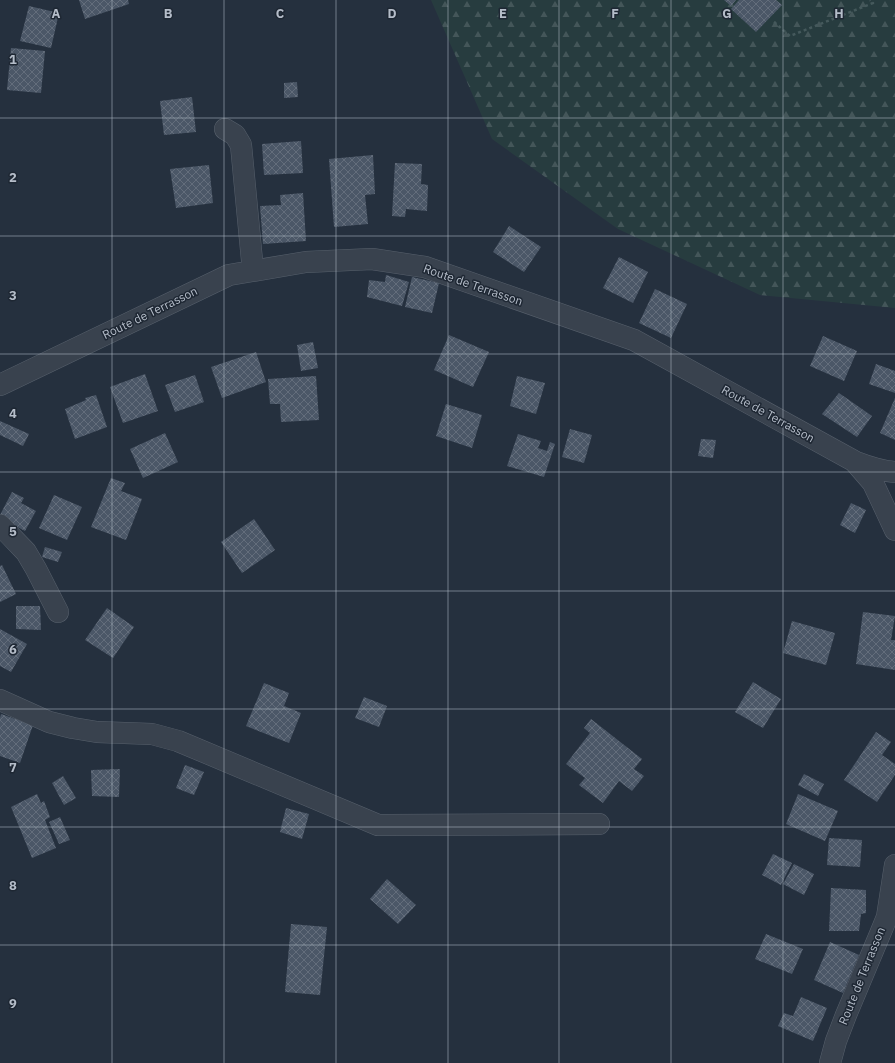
<svg xmlns="http://www.w3.org/2000/svg" width="895" height="1063" font-family="'IBM Plex Sans',sans-serif">
	<style>
		.forest { fill: url(#forest-firs) }
		.building { fill: url(#building-cross-hatch) }
		.lines { fill: none; stroke-linecap: round; stroke-linejoin: round }
		.minor-casing { stroke: #57606c; stroke-width: 22 }
		.path { stroke: #45595c; stroke-width: 2.5; stroke-dasharray: 3 3; stroke-linecap: butt }
		.minor { stroke: #39424e; stroke-width: 21 }
		.grid { fill: none; stroke: #b5bdc9; stroke-width: 1; stroke-opacity: 0.55 }
		.labels { text-anchor: middle; stroke-width: 3; stroke-linejoin: round; paint-order: stroke }
		.street-label { font-size: 12px; fill: #b5bdc9; stroke: #1e2733 }
		.grid-label { font-size: 13px; text-anchor: middle; font-weight: bold; fill: #b5bdc9; stroke: #1e2733; stroke-width: 3; stroke-linejoin: round; paint-order: stroke }
	</style>
	<defs>
		<pattern id="forest-firs" width="22" height="20" patternUnits="userSpaceOnUse"><rect width="22" height="20" fill="#273c3f"/><path d="M5 1l3.5 6h-7zM16 11l3.5 6h-7z" fill="#445659"/></pattern>
		<pattern id="building-cross-hatch" width="8" height="8" patternUnits="userSpaceOnUse"><rect width="8" height="8" fill="#4b5767"/><path d="M0 0l8 8M0 8l8-8" fill="none" stroke="#636d7b"/></pattern>
	</defs>
	<rect width="100%" height="100%" fill="#25303e"/>
	<path class="forest" d="M431,0h464v308l-135,-13 -142,-66 -126,-90z"/>
	<path class="building" d="M79,0h49l1,4 -44,15z
		M724,0h12l-5,6z
		M739,0h37l6,5 -26,27 -25,-23z
		M29,6l30,7 -8,35 -31,-7z
		M11,48l34,3 -4,42 -34,-3z
		M297,82l1,15 -14,1v-15z
		M192,97l4,35 -32,3 -4,-34z
		M301,141l2,32 -39,2 -2,-31z
		M373,155l2,39 -10,1 3,29 -34,3 -5,-68z
		M395,163l27,1 -1,20 7,1 -1,26 -21,-2 -1,8 -13,-1z
		M209,165l4,38 -37,5 -6,-39z
		M303,193l3,48 -43,3 -3,-38 21,-1 -1,-10z
		M509,226l32,21 -17,25 -31,-20z
		M619,257l29,15 -15,31 -30,-15z
		M386,275l23,7 -7,24 -35,-9 2,-17 16,2z
		M412,277l27,6 -7,30 -27,-6z
		M655,289l32,15 -16,34 -32,-15z
		M449,335l40,17 -16,35 -39,-17z
		M823,336l34,15 -13,30 -34,-15z
		M313,342l5,26 -17,3 -4,-26z
		M256,352l10,30 -44,16 -11,-31z
		M876,364l19,7v22l-26,-9z
		M145,374l13,37 -35,12 -13,-36z
		M195,375l9,27 -29,10 -10,-27z
		M316,376l3,44 -38,2 -1,-18h-10l-2,-25z
		M517,376l28,7 -9,31 -26,-8z
		M839,393l33,23 -15,21 -35,-23z
		M96,395l11,32 -32,12 -10,-30 21,-9 -1,-2z
		M895,398v42l-15,-7z
		M446,404l36,11 -10,33 -36,-12z
		M0,421l29,13 -6,12 -23,-11z
		M570,429l22,6 -8,28 -22,-6z
		M165,433l13,29 -35,16 -13,-29z
		M518,434l23,7 -3,7 9,3 3,-9 5,2 -11,33 -37,-11z
		M701,439l15,1 -3,18 -15,-2z
		M111,478l14,5 -4,8 21,8 -16,41 -35,-13z
		M12,492l12,6 -3,5 15,8 -11,20 -25,-13v-3z
		M54,495l28,12 -15,33 -28,-12z
		M851,503l15,7 -11,23 -15,-8z
		M254,519l21,31 -33,23 -21,-31z
		M45,547l17,5 -4,10 -16,-5z
		M2,565l14,29 -16,8v-36z
		M16,606h24l1,24 -25,-1z
		M107,608l27,19 -21,31 -28,-18z
		M863,612l32,4 -4,24h4v30l-39,-6z
		M792,621l43,12 -9,32 -43,-12z
		M0,629l27,15 -16,28 -11,-6z
		M753,682l28,17 -18,29 -28,-16z
		M264,683l25,10 -5,13 17,7 -12,30 -43,-17z
		M364,697l23,9 -8,21 -24,-9z
		M1,714l32,11 -13,38 -20,-7v-38z
		M591,719l51,40 -8,10 10,7 -12,15 -13,-10 -16,22 -24,-18 6,-7 -19,-14 24,-31 -6,-5z
		M876,732l15,10 -9,13 13,9v11l-18,27 -33,-22z
		M185,765l19,7 -10,23 -18,-7z
		M120,769l-1,28 -27,-1 -1,-26z
		M804,774l20,10 -6,12 -20,-11z
		M63,776l13,22 -12,7 -12,-22z
		M37,794l4,9 3,-2 6,16 -5,3 11,28 -24,10 -21,-51z
		M798,794l40,17 -13,30 -39,-17z
		M286,808l23,6 -7,25 -22,-7z
		M60,817l10,23 -11,4 -10,-22z
		M829,838l33,2 -2,27 -33,-2z
		M773,854l19,9 -11,22 -19,-10z
		M794,864l20,10 -10,21 -21,-11z
		M387,879l29,26 -18,19 -28,-25z
		M831,888l35,2v23l-5,1 -2,17h-30z
		M291,924l36,3 -7,68 -35,-3z
		M766,934l37,15 -11,25 -37,-15z
		M830,942l29,13 -16,38 -29,-13z
		M801,997l26,11 -14,33 -35,-15 6,-13 9,3z"/>
	<g class="lines">
		<g class="minor-casing">
			<path id="minor" d="M225,129l10,6 6,10 12,126
				M0,385l229,-110 77,-13 66,-3 53,8 209,73 220,121 19,22 22,47
				M856,462c13,5 25,9 39,10
				M0,525l26,27 10,17 22,43
				M0,700l49,22 24,6 24,4 55,2 26,7 200,84h9l212,-1
				M830,1063l6,-22 10,-26 34,-81 7,-17 8,-52"/>
		</g>
		<path class="path" d="M774,22l16,14 83,-33 -3,-3"/>
		<use href="#minor" class="minor"/>
	</g>
	<path class="grid" d="M112,0v1063M224,0v1063M336,0v1063M448,0v1063M559,0v1063M671,0v1063M783,0v1063M0,118h895M0,236h895M0,354h895M0,472h895M0,591h895M0,709h895M0,827h895M0,945h895"/>
	<g class="labels">
		<g class="street-label">
			<text transform="translate(473 285) rotate(19)" y="4">Route de Terrasson</text>
			<text transform="translate(150 313) rotate(-26)" y="4">Route de Terrasson</text>
			<text transform="translate(768 414) rotate(29)" y="4">Route de Terrasson</text>
			<text transform="translate(862 976) rotate(-68)" y="4">Route de Terrasson</text>
		</g>
	</g>
	<g class="grid-label">
		<text x="56" y="18">A</text>
		<text x="168" y="18">B</text>
		<text x="280" y="18">C</text>
		<text x="392" y="18">D</text>
		<text x="503" y="18">E</text>
		<text x="615" y="18">F</text>
		<text x="727" y="18">G</text>
		<text x="839" y="18">H</text>
		<text x="13" y="64">1</text>
		<text x="13" y="182">2</text>
		<text x="13" y="300">3</text>
		<text x="13" y="418">4</text>
		<text x="13" y="536">5</text>
		<text x="13" y="654">6</text>
		<text x="13" y="772">7</text>
		<text x="13" y="890">8</text>
		<text x="13" y="1008">9</text>
	</g>
</svg>
